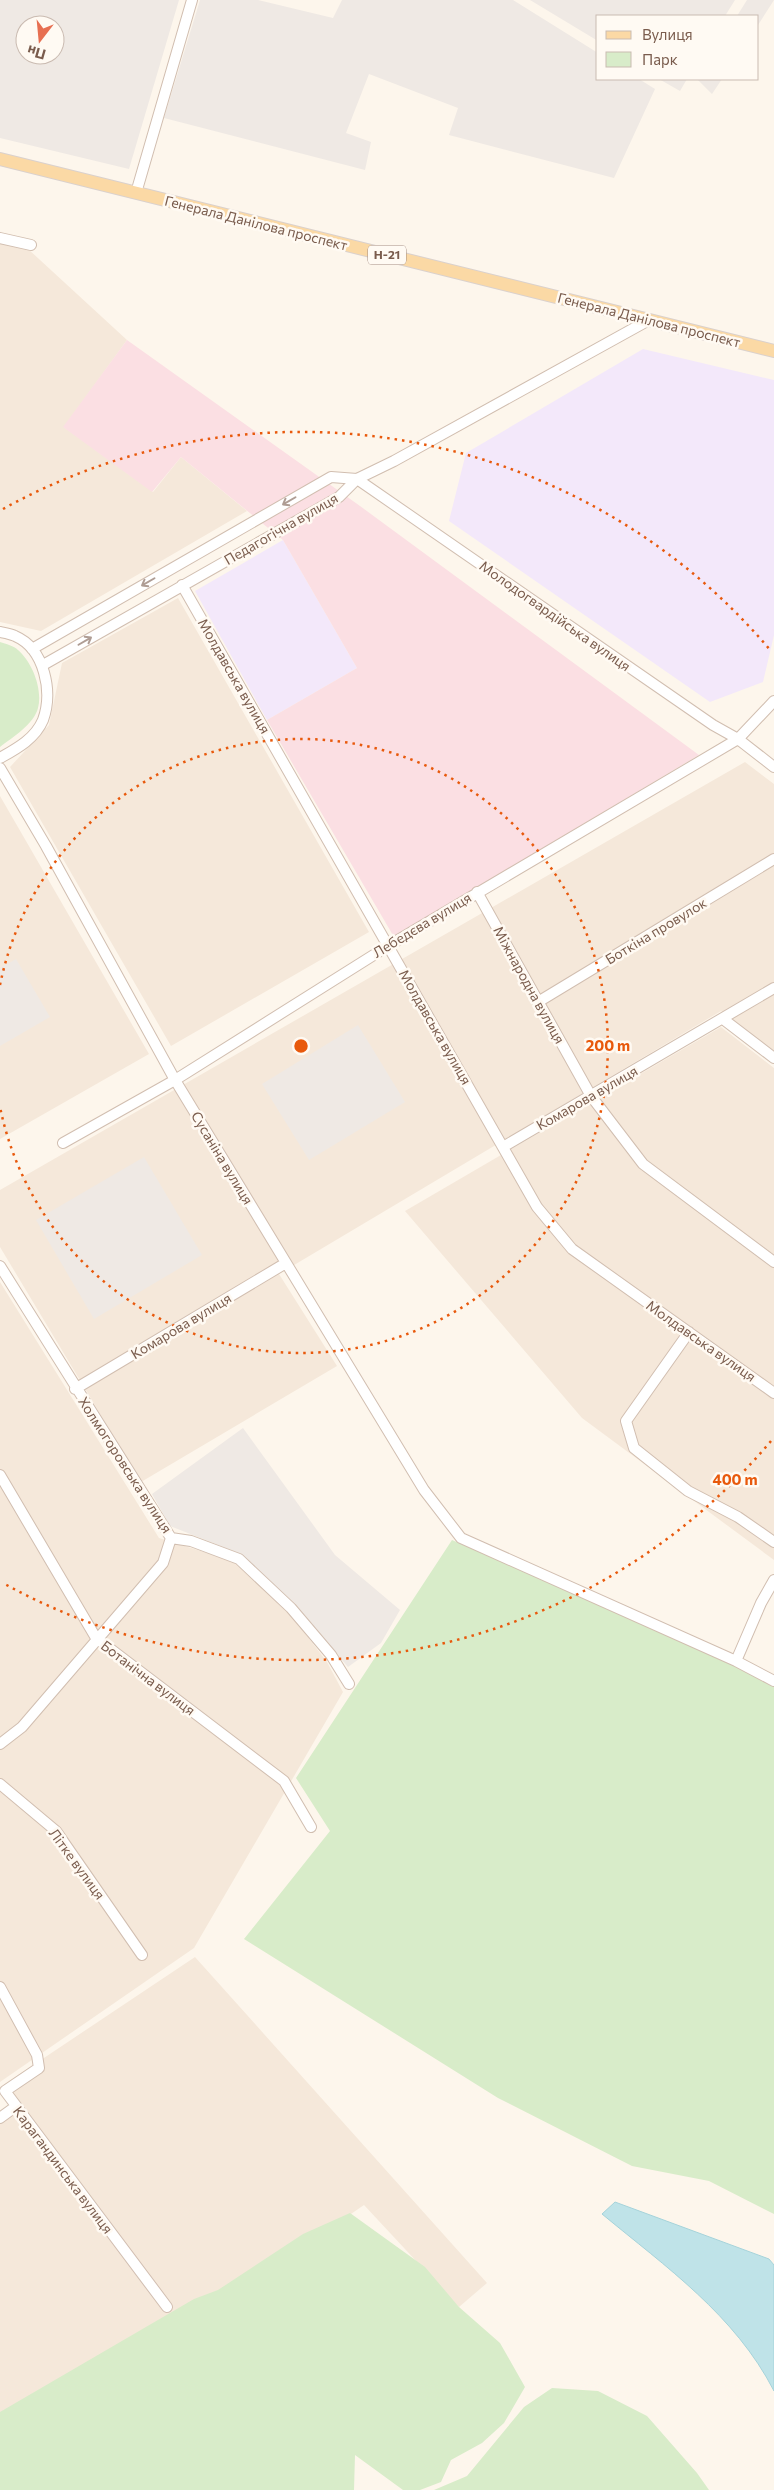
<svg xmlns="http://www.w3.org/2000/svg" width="774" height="2490" font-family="Commissioner,sans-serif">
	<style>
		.residential { fill: #f5e8da }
		.industrial { fill: #efe9e4; fill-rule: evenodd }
		.education { fill: #f3e8fa }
		.medical { fill: #fbdfe3 }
		.green { fill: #d8ecc9 }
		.water { fill: #bfe3e8; stroke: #a5d3da }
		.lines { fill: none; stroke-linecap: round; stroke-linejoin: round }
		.minor-casing { stroke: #d1beb0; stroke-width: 12 }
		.major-casing { stroke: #dad1cd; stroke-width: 14 }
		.minor { stroke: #fff; stroke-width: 10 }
		.major { stroke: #fbd9a5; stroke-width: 12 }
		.oneway { stroke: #af9d94 }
		.ring { fill: none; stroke: #e8590c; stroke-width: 2.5; stroke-dasharray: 2.5 5 }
		.labels { text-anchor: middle; stroke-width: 5; stroke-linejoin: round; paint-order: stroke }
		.shield { fill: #fffaf3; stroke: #a28b7f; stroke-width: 1 }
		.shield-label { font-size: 12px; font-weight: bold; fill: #7a5c4d }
		.street-label { font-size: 14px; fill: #7a5c4d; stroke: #fffaf3 }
		.centre { fill: #e8590c; stroke: #fffaf3; stroke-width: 2.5 }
		.ring-label { font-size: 15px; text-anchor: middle; font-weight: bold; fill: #e8590c; stroke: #fffaf3; stroke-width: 5; stroke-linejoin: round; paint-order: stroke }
	</style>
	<rect width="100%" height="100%" fill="#fdf6ec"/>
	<path class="residential" d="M0,242l27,6 100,92 -63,87 89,65 28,-35 66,54 -206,120 -41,-9z
		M178,598l191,334 -198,114 -161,-279 39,-42 13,-62z
		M745,762l29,22v267l-53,-40 -442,263 58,92 -196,116 -141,-235v-57z
		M0,796l149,258 -149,85z
		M721,1027l53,41v492l-192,-142 -177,-207z
		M0,1282l159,256 77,24 51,48 40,52 16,30 -149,256 -194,134z
		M195,1957l292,326 -28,24 -95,-102 -93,64 -271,159v-305l23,-16 -18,-23z"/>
	<path class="industrial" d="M0,0h179l-50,169 -129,-31zM25,25h30v30h-30z
		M200,0h58l75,18 9,-18h171l85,53v26h41l16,10 -41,89 -165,-43 9,-27 -89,-34 -23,59 25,9 -6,28 -201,-52z
		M530,0h205l-10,16h-127v25z
		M747,0h27l-16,25v-9h-21z
		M659,79h28l-7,12z
		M697,79h25l-10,15z
		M16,959l34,58 -50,29v-78z
		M358,1025l47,77 -96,58 -47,-76z
		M144,1157l58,98 -108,64 -58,-99z
		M243,1428l92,127 65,55 -19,33 -33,24 -53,-62 -54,-51 -71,-28 -18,-32z"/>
	<path class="education" d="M643,349l131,31v255l-11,47 -53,20 -261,-181 17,-68z
		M283,540l74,128 -90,52 -72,-129z"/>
	<path class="medical" d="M127,340l233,166 339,249 -305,182 -127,-217 90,-52 -74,-128 -102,-83 -29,35 -89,-65z"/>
	<path class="green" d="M0,642c6,2 14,4 18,8 14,12 25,39 20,58 -4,16 -25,29 -38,39z
		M452,1540l272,118 50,28v528l-65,-33 -77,-15 -134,-68 -254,-159 86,-108 -34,-53z
		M350,2213l75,54 34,40 41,36 25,44 -21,36 -22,20 -31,17 -10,22 -21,8h-17l-48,-35 -1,35h-354v-78l194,-113 24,-9 85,-56z
		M552,2388l46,3 49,25 50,57 12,17h-275l33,-14 57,-69z"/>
	<path class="water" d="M615,2202l154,57 5,6v126c-39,-76 -108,-124 -172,-177z"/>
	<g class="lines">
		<g class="minor-casing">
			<path id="minor" d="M136,193l56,-193
				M0,238l31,7
				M182,585l355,622 35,42 202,144
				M0,632c5,1 11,2 15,4 30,13 38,56 28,84 -8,19 -27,29 -43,38
				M32,649l299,-172 26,2 356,246 25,14 36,28
				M43,665l296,-168 18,-18 37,-18 255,-141
				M0,768l46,78 129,234 249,410 37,48 275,123 38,20
				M477,892l114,204 52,68 131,98
				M538,1002l236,-143
				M723,1019l51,39
				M63,1143l112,-63 213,-134 350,-207 36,-38
				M503,1147l271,-159
				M0,1266l171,272 20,3 48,18 52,49 40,47 18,29
				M689,1332l-63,89 8,27 54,43 50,26 36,25
				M75,1389l211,-126
				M0,1475l96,163 188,143 27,46
				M736,1661l25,-58 13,-23
				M0,1744l22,-17 141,-164 8,-25
				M0,1784l56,47 86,124
				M0,1987l37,68 2,13 -34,23 162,216
				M0,2118l15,-11"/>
		</g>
		<g class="major-casing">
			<path id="major" d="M0,159l774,192"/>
		</g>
		<use href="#minor" class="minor"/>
		<use href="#major" class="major"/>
	</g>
	<defs><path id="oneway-shaft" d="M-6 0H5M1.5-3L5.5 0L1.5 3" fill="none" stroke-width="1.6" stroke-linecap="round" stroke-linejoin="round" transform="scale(1.25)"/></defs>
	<g class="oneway">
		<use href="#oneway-shaft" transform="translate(289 501) rotate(150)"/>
		<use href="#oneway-shaft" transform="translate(148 582) rotate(150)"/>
		<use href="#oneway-shaft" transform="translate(85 641) rotate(-30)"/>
	</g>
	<g class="ring">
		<path d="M0 985A307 307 0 1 1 0 1107"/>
		<path d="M771 1441A614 614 0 0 1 3 1583M3 509A614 614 0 0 1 771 651"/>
	</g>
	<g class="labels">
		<rect class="shield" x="368" y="245.5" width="38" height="19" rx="4"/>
		<g class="shield-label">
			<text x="387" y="259">Н-21</text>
		</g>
		<g class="street-label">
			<text transform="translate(256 223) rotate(14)" y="5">Генерала Данілова проспект</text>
			<text transform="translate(649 320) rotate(14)" y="5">Генерала Данілова проспект</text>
			<text transform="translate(281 529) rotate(-30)" y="5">Педагогічна вулиця</text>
			<text transform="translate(555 616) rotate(35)" y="5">Молодогвардійська вулиця</text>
			<text transform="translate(234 676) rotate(60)" y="5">Молдавська вулиця</text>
			<text transform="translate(422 925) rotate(-31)" y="5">Лебедєва вулиця</text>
			<text transform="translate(656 931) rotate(-31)" y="5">Боткіна провулок</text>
			<text transform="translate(529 985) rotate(61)" y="5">Міжнародна вулиця</text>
			<text transform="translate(435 1027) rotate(60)" y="5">Молдавська вулиця</text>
			<text transform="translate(587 1098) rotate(-30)" y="5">Комарова вулиця</text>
			<text transform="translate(222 1158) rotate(59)" y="5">Сусаніна вулиця</text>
			<text transform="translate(181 1326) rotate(-31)" y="5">Комарова вулиця</text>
			<text transform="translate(701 1341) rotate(35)" y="5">Молдавська вулиця</text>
			<text transform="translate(125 1465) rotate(57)" y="5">Холмогоровська вулиця</text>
			<text transform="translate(148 1678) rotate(37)" y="5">Ботанічна вулиця</text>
			<text transform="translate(77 1864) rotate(54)" y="5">Літке вулиця</text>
			<text transform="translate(63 2170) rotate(53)" y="5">Карагандинська вулиця</text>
		</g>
	</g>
	<circle cx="301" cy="1046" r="8" class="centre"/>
	<g class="ring-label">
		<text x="608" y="1051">200 m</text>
		<text x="735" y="1485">400 m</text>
	</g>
	<rect x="596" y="15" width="162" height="65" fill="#fffaf3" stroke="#cabbb1"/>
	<rect x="606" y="31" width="25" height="8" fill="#fbd9a5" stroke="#cabbb1"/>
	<text x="642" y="40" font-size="15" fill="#7a5c4d">Вулиця</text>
	<rect x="606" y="52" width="25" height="15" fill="#d8ecc9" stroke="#cabbb1"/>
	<text x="642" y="65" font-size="15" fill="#7a5c4d">Парк</text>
	<g transform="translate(40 40) rotate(196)"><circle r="24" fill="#fffaf3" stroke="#cabbb1"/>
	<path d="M0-4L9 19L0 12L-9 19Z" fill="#e76f51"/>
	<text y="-8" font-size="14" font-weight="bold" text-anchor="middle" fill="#7a5c4d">Пн</text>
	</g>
</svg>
